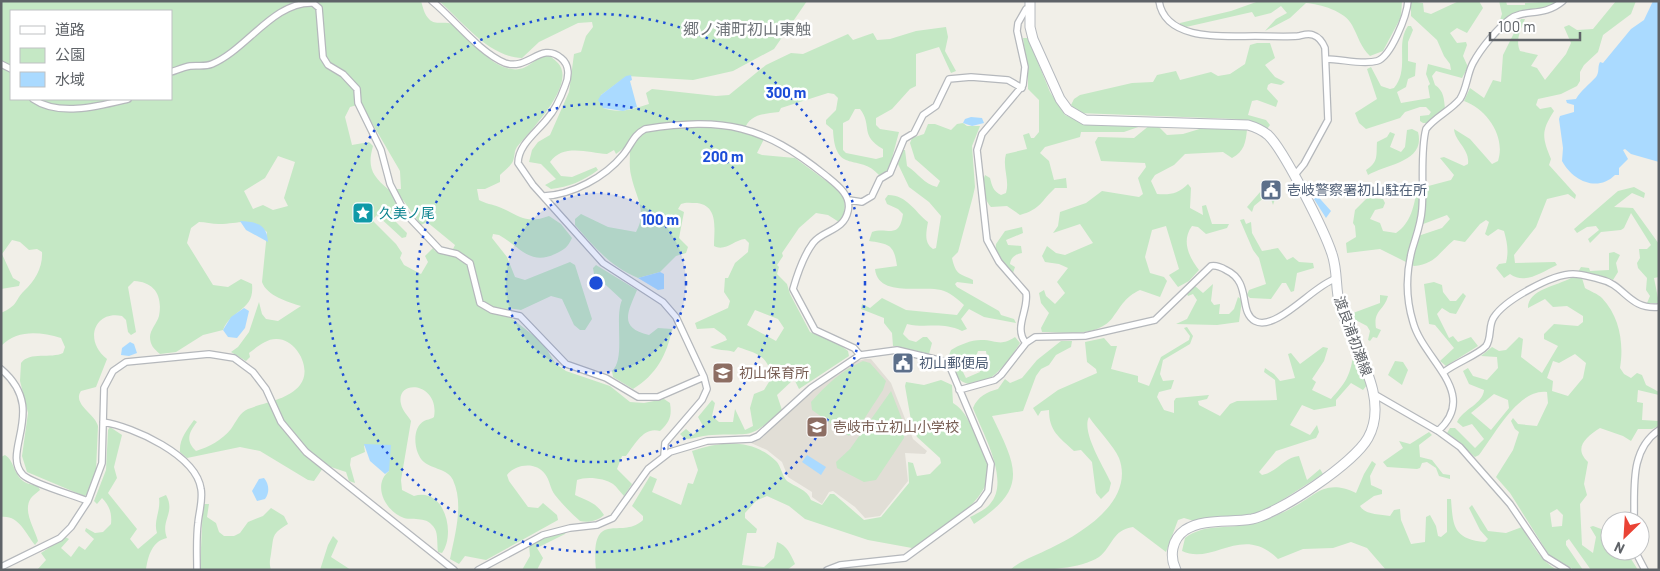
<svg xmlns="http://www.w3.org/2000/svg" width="1660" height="571" font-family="Barlow,'Noto Sans JP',sans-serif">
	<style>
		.education { fill: #e1ded6 }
		.green { fill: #c5e8c5; fill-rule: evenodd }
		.water { fill: #aadaff }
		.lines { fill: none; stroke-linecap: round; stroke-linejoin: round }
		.minor-casing { stroke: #b5b8bc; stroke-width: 8 }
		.secondary-casing { stroke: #b6babf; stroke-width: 11 }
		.minor { stroke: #fff; stroke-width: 5.5 }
		.secondary { stroke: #fff; stroke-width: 9 }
		.ring { fill: none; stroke: #1d4ed8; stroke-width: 2.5; stroke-dasharray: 2.5 5 }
		.labels { text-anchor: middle; stroke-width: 5; stroke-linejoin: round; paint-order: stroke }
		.service-label { font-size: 14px; fill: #4e5e75; stroke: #fff; text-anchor: start }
		.culture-label { font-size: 14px; fill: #0d838f; stroke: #fff; text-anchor: start }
		.street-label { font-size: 14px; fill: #5f6368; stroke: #fff }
		.education-label { font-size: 14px; fill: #785e54; stroke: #fff; text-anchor: start }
		.quarter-label { font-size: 16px; fill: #70757a; stroke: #fff }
		.centre { fill: #1d4ed8; stroke: #fff; stroke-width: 2.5 }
		.ring-label { font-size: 15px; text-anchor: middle; font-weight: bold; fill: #1d4ed8; stroke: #fff; stroke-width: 5; stroke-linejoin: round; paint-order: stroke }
	</style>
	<rect width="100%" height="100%" fill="#f1efe8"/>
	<path class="education" d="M865,359h6l20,24 22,56 14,12 -2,3 -20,-1 3,28 -28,35 -15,2 -10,-11 -22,-16 -4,1 -7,12 -10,-7v-5l-24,-15 -6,-15 -15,-12 -16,-7 10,-4 39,-38 20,-17 31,-21z"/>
	<path class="green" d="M1,1h420c2,6 3,13 8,18 6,7 16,1 25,6 18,10 30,37 53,43 22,7 29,-15 42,-12 3,1 7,5 9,7 19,21 -27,67 -41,84 -3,4 -2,9 -4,14 -2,5 -9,10 -13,14v7l-15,7h-8l2,11c7,4 13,4 20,7 20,8 26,18 50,9l12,8 11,14c-4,9 -8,12 -17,16 -25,12 -36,-8 -56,-19l-6,-1 -1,4 15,19 8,20 10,3 45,-18 5,3 17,54 -7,11h-5l-6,-5 -12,-26 -11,-3 -30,14 -13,-2 2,9 33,26 12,20 11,8 44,15 20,16 14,1 20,-4 6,4c2,13 0,19 -10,28 -16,-5 -25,13 -34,25h-4l-5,13 15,15 -8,12c-4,-4 -7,-9 -11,-12 -8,-6 -27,-8 -36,-4l-2,15c12,6 21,7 29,20 -6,6 -16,8 -24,6 -9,-8 -18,-17 -25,-26 -5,-6 -5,-15 -10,-21 -9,-13 -30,-10 -38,1l2,6 19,26 10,1 5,-5 14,12 1,5 -72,40 -21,-4 -6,8 -9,-5c5,-25 14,-55 3,-79 -5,-11 -21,-11 -29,-18 -10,-8 -13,-34 0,-41 3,-2 6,-1 10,-4 6,-35 -39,-39 -33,-13 1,6 7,12 10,17l-10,59 1,10 12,6c31,-9 42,38 28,57l-4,-1c-1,-6 0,-18 -3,-23 -8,-14 -21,-8 -31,-11 -19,-7 -32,-33 -15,-47l-25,-26 1,7 -14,6 -1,7 5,18 -6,-2 -3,-9 -21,-7 -11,16 -6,-1 -48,-29 -20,-4 -53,11 -7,-6c-1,-13 7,-22 14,-32l3,2c-8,10 -12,19 -1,29 13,-4 26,-11 35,-22 5,-7 9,-17 17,-20 17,-7 40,-9 52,-24 13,-16 -4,-47 -24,-46 -10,0 -19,8 -27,14l1,4 -4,4 -15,-9 7,-5 11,-15 10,-30 3,12 4,5 12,2 23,-15c-13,-4 -34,-10 -39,-24l5,-50c-18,-16 -27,-8 -48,-8 -7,0 -14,-2 -20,-2l-8,6 -4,15 26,42 15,2 13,-8 11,5c3,27 -21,25 -29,46l-20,5 -27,17 -16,2c-6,-5 -10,-9 -10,-17 0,-7 7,-14 9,-21 4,-21 -5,-34 -25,-35l-6,6 8,45 -5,3 -3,-3 -2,-12 -4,-4c-27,-6 -39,24 -15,43l-11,28 -15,4c-9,13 14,23 17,35l-2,44 -9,25 -3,1 -57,-24 -5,-16 6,-43 -8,-32 1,-18c9,-12 30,-4 42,-10l2,-6 -4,-9c-21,-6 -43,-9 -60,8v-33c18,-8 13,-12 23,-22 11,-10 19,-24 18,-39l-5,-3 -8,1 -9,-8 -8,-2 -10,14 11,24 7,4 -1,4 -18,3zM11,11h160v88h-160zM361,104l39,67 1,18h-13c-16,-13 -21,-22 -15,-43l-4,-4 -17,3 -7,-28 5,-10zM278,156l17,6 -11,36 4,8 -15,4 -10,-5 -10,4 -9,-18 21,-13zM403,200l18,25 6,-3 28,23 -5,10 -15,-4 -2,-3 -8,8 3,6 -7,12 -17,-9 -4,-7 2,-5 -6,-9 -24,-24 5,-5 25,23 4,-1 1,-4 -11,-11 -4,-9z
		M439,1h368l-33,48 -41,22 -40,9 -66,-4 -26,19 2,13c16,6 30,1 46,-4l-3,-11 6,-4 64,7 13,-1 37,-30 25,-12 12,1 45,-20 5,6 20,-7 4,7 13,-1 26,-8 30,-4 2,10 -3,14 11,20 -5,2 -12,-26 -23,7v32l-6,3 -18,20 -16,9v7l4,4 19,3 -11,41 -9,2c-20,-23 -44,1 -46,-45l-7,-6v-4l10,-10 2,-12 -4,-4 -6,-1 -47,15 -2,4c-16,2 -30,2 -35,19l20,8 -7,14 5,2 33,3 45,33c6,9 7,23 -1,31l-11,-7 -12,-2 -17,15 -17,25 1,3 -6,9 2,2 -2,7 10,10 3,10 20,38 30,13 8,6 1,5 -50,33 -5,-10 -17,16 5,15c-34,30 -27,23 -70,25 -9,0 -17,4 -27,4l-5,-5 6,-5 7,6 10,-9 -5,-9 14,-17 3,3 -3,13 7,6h14l2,-13 10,21 8,-4 -3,-18 4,-14 10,-4 8,-13c-5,-22 -14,-23 -34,-30l-4,5c-9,-3 -16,-1 -24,-5l17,-7 -2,-4 -11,-8 -17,1 -2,-6 33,-15 2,-7 -6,-9 1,-14h3l7,-15 13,-11 1,-9 -4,-4c-11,1 -20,13 -31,7 0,-17 5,-40 -17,-43 -6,0 -11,-1 -16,1l-3,5 6,3 -5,26 9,9 -2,6 -10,3 -16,16 -22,6c-28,-12 -44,-31 -63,-53v-6l6,-5 27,13 28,5c12,-21 -1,-36 -5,-57 -2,-8 -1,-17 -1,-25l-5,-3 -9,7 -2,-4 -7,4c-18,-1 -44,-11 -57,8l11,14 11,1 24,-10 2,3c-15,11 -29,17 -47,19l-6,-4 11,-6 -15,-15 -12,-2 3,-12 6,-8 12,-7 19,-43 5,-38 7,-2 5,-16 7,-9 -1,-5 -14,1 -39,19 -17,16c-33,-1 -59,-36 -83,-57zM855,109h5c13,17 -1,26 23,40v8l-7,2 -30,-6 -3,-3v-27l6,-3zM755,310l23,9 6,9 -8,13 -29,-16z
		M1259,1h143l-1,16 -18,34 -13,5c-9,-8 -12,-20 -18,-31 -7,-14 -32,-21 -46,-22l-16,15 -25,13 11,-12 11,-6 -6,-7 -10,7 -16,4 -3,-5 -66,15 -6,-2v-2l51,-12z
		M1411,1l12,2 1,9 7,2 28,-13h20l4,7 -16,25 -10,-5 -7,5 7,10 9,-1 1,3 -4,11 5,11 -6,11 -26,-7 -4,5 3,9c9,6 9,14 10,24l-17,14h-5l-3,-2v-5l9,-1 2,-3 -5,-5h-6l-15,5 -5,6 -34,11 -7,-6 -4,-10 22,-14 -10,-30 4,-2 10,19 9,3 4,-1c16,-19 1,-44 14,-62h3l2,4 -5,12v19l8,2 -1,13 -7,3 -2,8 -9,5 4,11 29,-5 -2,-12 2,-2 -4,-10 2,-10 23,6 -1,-6 -6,-8 -7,-16 -26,-24z
		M1499,1h7l1,4h18v-2l33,-2c-24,16 -39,3 -60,25l4,-12z
		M1616,1h20l-5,13 -28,21 -5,17 -14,13 -4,7v9l-3,5 -16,8 -23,5 -2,6 4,4 11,-2 3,4c-13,20 -12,26 -3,48l-2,6 27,30 -1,4 -7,-5 -21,5 -11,28 -22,28 1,8 40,-1 2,3c-15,7 -32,20 -47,9l-6,4 -8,-10 3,-4 7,-1c3,-12 1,-21 -2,-32l-6,-2 -10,7 -3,-2 4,-12 -3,-2 -6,4 -15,18 -11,-2c-15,12 -18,24 -40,26l-34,-17 -33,4 -1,-10 10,-6 -1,-11 -2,-3 2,-13 12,-12 16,1 2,4 -2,5 -8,2 -5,9 10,4 3,8 13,2c15,-10 18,-27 21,-44l34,-9 3,-5 -14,-17 4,-1 20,9 4,-2c2,-15 -13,-22 -14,-35l16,10 22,25 6,-3c8,-24 -11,-52 -34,-60l6,-13 14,10 9,-18 8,2 2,-27 18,-36h4c-4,10 -10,21 -5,32l18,4 -7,11 6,2 8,12 21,-26 5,-11 -7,-16 5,-2 8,5 16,-1zM1447,215l3,4 -8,9 -27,9 3,-11z
		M1023,38h5l22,54 15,23 16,7 57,1 3,3 -17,6h-43l-1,5 -35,10 -5,6 9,8 5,19 12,-2 1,10h-12c-14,13 -14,21 -35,27l-13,-9 -16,1c-7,-7 -10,-23 -6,-32l5,3c2,8 3,13 11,17l5,-2c4,-13 -4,-26 0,-39l21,-5 -4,-14 6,-2 2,5h3l5,-6v-32l-11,-11v-16z
		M1257,43h13l5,15 -10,7 10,12 10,5 -4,3 -10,-2 -3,2 -1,4 11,12 -2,6 -19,-7 -5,1 -4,14 18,5 4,5 -3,4 -31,-10 -158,-6 -7,-8 3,-6 6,-4 52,-12 21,-1 4,-7 19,-4 4,9 31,-8 7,4 12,-2 15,-10 5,-19z
		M963,123l4,3h13l-8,20 3,41 -2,9 -15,56 -6,6c4,18 8,15 21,22v4l-16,-2 -2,2 2,3 42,24 2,4 13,4 2,4 -32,-6 -15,-8 -8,10 6,10 -5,2c-22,-10 -34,-2 -55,-7l-4,10 6,6 7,2 7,-5h4l5,6 -3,11 -36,-8 -1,-13 -8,-10v-5l-23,-9 1,-5 8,4 12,-10 24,12 51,5 7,-10c-6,-6 -15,-13 -23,-15 -18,-5 -63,8 -66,-21l22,-3c-3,-22 -8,-22 -28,-25l3,-9c15,-6 27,9 31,-18l-5,-5 -11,-5 -2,-5 3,-4c19,0 26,16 40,27 -2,11 -4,21 5,27l3,-1 5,-32 -12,-14 -20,-15 -11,-23 4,-14h3l2,16c11,7 17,18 30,21l3,-6 -25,-22 -5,-16 2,-5 12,-4 4,-10h7l16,6 6,-6z
		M1150,125l8,1 9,9 16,-1 23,-7 41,2c-1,13 -3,23 -15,29l-9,-6 -38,2 -11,11 -19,10 -4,6 6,13c13,1 21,0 31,-10l3,4 -1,20 13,7 -1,-9 4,-1 6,19h17l-2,4 -21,6 -8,-7 -6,-1c-11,15 -3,31 7,44l-10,11 -11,6 -9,-12 10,-6 -13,-43 -14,4 -7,27 5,16 14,4 3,4 -7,16 -20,-7c-15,7 -18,15 -27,27 -15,21 -48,15 -71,15l-1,-4 8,-15 -8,-10 -2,-10 5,-3 2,6 9,8 10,-11 -8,-11 11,-14 -9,-4 -14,-2 -3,-6 5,-10 9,7 9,2 28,-12 -13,-19 -27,9 5,-7 2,-14 26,-9 16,-12 37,6 4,-3 -5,-16 8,-11 -1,-4 -44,-2 -6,-19 3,-5 36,1z
		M1412,129l6,3c8,30 -32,32 -50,43l-2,-5c13,-8 10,-15 11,-28l10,-5 3,-5 5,2 -5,13 11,5 4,-5 2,-17z
		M1268,183l12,1 -7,21 -2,-6 -5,-3 -12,10 -2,6 -5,-5z
		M1634,187l11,6 -1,5 -12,-5 -18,14 19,1 26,36v33l-5,1 5,25h-12l3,-7 -4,-6 1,-12 -9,-10 -1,-5 3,-5 -1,-9h8l4,-4 -20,-32 -7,15 -3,2 -20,2 -11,11 -2,-4 11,-9 -3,-4 -9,1 -10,6 -3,-4 44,-38z
		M1244,219l2,5 5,-2 1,11 10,18 16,-3 9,12 6,-3 6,5 14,1 1,5 -17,5 -3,18 -3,1 -5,-9h-4l-11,16 -21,-1 -3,-3 2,-5 17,-6 -7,-26 -6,-8 -13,-30z
		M1022,227l1,6 -17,7 2,5 13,1 1,7c-6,1 -11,4 -12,11l5,3 -2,6 -18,-20 1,-9 9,-13z
		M1614,252l6,3 -4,8 2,9 -5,8 -35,-8 3,-5 8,1 1,3 19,-1v-17z
		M596,265l41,25c-9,22 -19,38 12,45l9,-7 14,1c-5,26 -16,46 -39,60l-20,-12 -1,-6c14,-12 2,-53 10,-71l-28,-26 -1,-6z
		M1571,278h11l3,10c5,3 13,6 17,10 18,19 22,46 18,70l4,6 7,4 6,-5 5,2 4,10 13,7v3l-21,-5 -1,12 6,1 -1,17 17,1v5l-7,3h-14l-7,12 -8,-5 -23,-8c-14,9 -27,20 -12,34l-4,22 3,11 -7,9 2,41 11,8 3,-16 -6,-10 3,-1 11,4 1,8 5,3v10h16l12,19h-47l-22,-31 -3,2v4l17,25h-9l-25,-15 -39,-62 -14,-16 17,-27 6,-18 -4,-3 -4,-8 2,-3 5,6 19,2 11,-23 -1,-11c-28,-4 -52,42 -68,63l-4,2 -28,-24 3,-5h5l20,20 9,-9 -12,-15 -9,3 -6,-5c6,-13 26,-18 27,-32l-15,-6 -6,-13 5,-3 5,8 14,4 11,-12 -1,-11 -16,-1 11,-9 7,4 7,-1 13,-13 4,2 -2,18 21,16 16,-27 -14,-7v-5l10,-10 24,2 5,-4v-6l-16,-10 -14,1 -8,-8 -17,9c0,-19 29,-22 43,-30zM1575,354l11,9 -3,15 -15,18 -16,-5 1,-10 -6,-3 6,-17 6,2zM1494,394l14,6 1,8 -18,22 -20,-17zM1557,509l6,6 -1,11 -10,1 -2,-14z
		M1434,282l8,3 1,7 7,9h6l7,-8 3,3 -10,18 -6,-1 -8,-5 -5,6 12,24 4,-2 5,6 13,-5 7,9 -32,20 -6,-5 14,-13 -19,-23 -6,-1 -5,-40z
		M1213,284l-2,17 3,4 6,-1 -1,10h10l5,-5 4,-12 4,3 -3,22 -22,3 -41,-1 11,-5 10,-19 -4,-6 -5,2 -1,-2 8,-8 8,7z
		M1380,295l8,1c-4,15 -15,14 -12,32l5,2 -4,8 -4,-1 -3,4 -2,-1 2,-9 -3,-5 -19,-10 -7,-15 5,-2 7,14 27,-10z
		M1187,327l6,9 -3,8 -27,16 -3,14 3,7 11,-1 -3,9 -12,3 -2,5 7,13 10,3v-12l2,-3 33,-3 -2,4 -9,2 1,4 21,11 10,-12 7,-3 40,-1 -2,-20 -11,-8 1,-4 9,6 6,7 15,-3 -7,-24 3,-1 9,11 23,-17 5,1 -4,13 -12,18 4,3 -4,8 19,9c14,-16 19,-22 22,-43h2l12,29 -4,5 -12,-7 -15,17v6l-22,4 -12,-5 -12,20 20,10 7,-10 2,7 -3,6 -40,13 -17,21 3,3c15,-3 23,-18 37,-19l8,24 13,-11 3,5 -63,40 -66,7 -10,-3 -6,2 -12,32 -33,-25c-21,3 -20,19 -34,30 -22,14 -63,13 -89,13 11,-10 27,-15 41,-22 31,-15 84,-47 68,-90 -5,-12 -22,-29 -30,-41 -8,15 15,50 22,66l-2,8 -8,8 -5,-6 -4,-31 -11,-12 -7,1c-15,-14 -25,-20 -25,-41l-8,1 -3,5 -5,-8 25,-18 39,-17 -1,-4 -9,-7 -2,-20 19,-4 7,8h6l-6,23 27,7v6l11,4 12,-29 28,-17 1,-4 -6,-8z
		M1015,337l5,6c-10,16 -34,51 -57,39 -8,-4 -10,-15 -16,-22l4,-10c8,-5 20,-10 30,-10 16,0 19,7 34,-3zM978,351h8l1,7 -9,7 2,7 -14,6 -6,-12 15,-7z
		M1061,341h11l-1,6 -15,8 -7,10 -8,4 -5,7 -13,35 -31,5c25,52 37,72 -18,108l-4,-7c6,-3 15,-7 20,-13 21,-23 -8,-72 -17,-96 5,-12 14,-16 25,-19l7,-10 5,4 12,-5 15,-18z
		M863,361l7,2 16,18 -3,9 -28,43 -3,-2 -3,5 -37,-26 -1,-8c15,-17 31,-32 52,-41z
		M1395,361l8,1 5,8 -6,15 -14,-10z
		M941,380l11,5 1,18c12,7 18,22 24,35 5,11 12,24 11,37 -1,27 -53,61 -76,73l-44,-8 -63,-21 -16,-13 -22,-10 -11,5 -11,12v5l12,11 -1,4h-9l-5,32 22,2 10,-9 3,-16c10,3 14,13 18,22l-8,6h-191c-6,-64 25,-29 47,-50v-4l-11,-10 18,-30 7,3 -5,13 29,13 7,-22 5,1 5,-14 -6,-19c29,-10 60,-13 84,10 5,5 6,15 11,20 8,6 20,8 24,19l11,5 8,-11h4l30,26 17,-3 28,-34 -1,-21 5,1 4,13 13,-2 11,-11 -1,-5 -23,-21 -5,-11 -7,-40 1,-4 18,3z
		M891,391l14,36 -1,11 -28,42 -12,2 -27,-14 -1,-6 14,-13z
		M110,427l12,8 -8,32 3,11 -9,15 29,36 -7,10 8,10 19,-16c-4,-12 4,-22 2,-35l7,-3c10,18 -6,25 1,43 -15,3 -19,18 -21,32h-109l9,-10 -5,-7 24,-16 4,2 -8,9 10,9 8,-11 6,4 9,-11 -9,-8 1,-3 9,5 8,-1 8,-8c1,-10 -1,-18 -9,-26l-5,6 -3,-3 12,-31 2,-40z
		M1429,432l3,3 -13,10 1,12 12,3 11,14 7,1v4l-11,-3 -3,-8 -9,-6 -5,1 -2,5 -3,1 -30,-2 -4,-5 20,-14 -4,-7 11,3z
		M5,455c9,5 9,20 18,26 4,3 11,4 15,5l2,4c-3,3 -7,5 -9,8 -9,13 4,31 7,43l-3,4c-10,-12 -16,-30 -34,-28v-60z
		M1372,461l4,3 -6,12 1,9 11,5v4l-8,2 -14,10c5,9 20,8 30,10l4,-6 6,-1 1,11 10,24 14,-2 1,-25 4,-2 6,11 2,10 3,1 6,-5v-33h4c2,27 2,40 34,43l3,-3 -8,-9 -11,-22 3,-3 16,26 18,2 16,-6c10,17 18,33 35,43h-171l-19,-22 -16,-6 -18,6 -30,1 -25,10c-36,-36 -65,7 -96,-8l3,-13c19,-14 36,-9 58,-13 17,-3 32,-8 47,-16 26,-13 34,-31 66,-16l8,-19z
		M203,504h6l-2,13 9,6 3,9 5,4h10l6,-3 8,-11 15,-6 8,-8 13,8 4,8c-17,10 -14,12 -17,30 -1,6 -2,9 0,16h-71z
		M566,532l-1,2 -28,14 6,10 -6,12h-15l8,-14 -1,-11 19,-9z
		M333,536l5,5 -7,16 20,13h-31l8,-25z"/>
	<path class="water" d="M1653,1h6v161l-28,-8 -6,-5 -2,1 5,9 -9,9v7h-4c-18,18 -43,5 -53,-14l1,-13 -4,-29 1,-3 14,-4v-7l-7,-2 -1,-3 10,-1c5,-9 13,-14 20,-22 4,-6 1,-9 4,-15l3,1 28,-34 13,-9z
		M631,75l1,5 -2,1 7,26 -14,4 -20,-3 -5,-8 3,-5 25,-19z
		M971,117l11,1 2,5 -12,3 -9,-3 2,-4z
		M1313,191l18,20 -5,7 -14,-22z
		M240,221c16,1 27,2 28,21l-22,-12z
		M660,272l4,2v15l-6,1 -20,-12z
		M244,308l5,3 -4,17 -8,10 -9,-1 -5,-7 8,-13z
		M130,342l4,2 3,9 -8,3 -8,-1 1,-7z
		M364,444l27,1 -2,26 -4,3 -15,-13z
		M807,455l19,12 -5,8 -19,-13z
		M264,478c5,6 6,14 1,21l-8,2 -5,-10 7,-12z"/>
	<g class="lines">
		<g class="minor-casing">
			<path id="minor" d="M432,1c22,18 48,52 73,62 23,8 36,-22 56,-5 9,7 8,19 4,28 -4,11 -10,24 -18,33 -10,13 -29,26 -29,44l15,22 70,78 60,39 13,15 28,60 3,12 -5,11 -37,43 -1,12
				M1159,1c6,41 67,35 96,35 14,0 29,1 43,0 5,-1 10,-3 15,-1 6,2 10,8 12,13l3,72 -24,44 -10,12
				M1326,59c16,0 36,6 51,2 14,-4 30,-46 31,-60
				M1,64l10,5
				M171,72c6,-2 13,-5 19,-6 7,-1 15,1 22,-2 34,-14 62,-63 101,-61l6,5 4,49 5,8 15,9 14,15 1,14 23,47 9,34 15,29 35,37 17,4 13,9 10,40 12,7 28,6 46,48 40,14 32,19h20l46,-20
				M33,99c26,18 66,7 95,0
				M544,196c28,-1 61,-19 79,-41 8,-9 10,-20 22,-26 79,-12 118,-4 180,46 11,9 27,20 23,36 -4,20 -25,19 -35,32 -9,12 -16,32 -20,46l22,41 39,18 6,7
				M849,200l13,2 10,-6 8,-17 10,-6 14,-34 10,-6 9,-18 13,-9 13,-27 22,-2 37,3 14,8
				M1026,343c-13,-15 3,-33 0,-50l-27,-31 -12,-22 -10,-90 5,-16 41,-49 2,-18 -8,-36 1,-8 8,-14h4
				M1,369c48,41 -1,82 22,106 10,9 50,20 65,26
				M1444,372c11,-9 34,-17 42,-26 6,-8 2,-21 8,-29 11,-17 58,-43 79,-43 9,0 17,3 26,5 26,5 29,31 60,28
				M959,390l36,-10 6,-5 25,-32 9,-6 50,-1 70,-16 56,-54c6,-1 10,1 15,4 26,12 12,42 29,51 21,11 59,-36 80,-42
				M1374,394l64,37 22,16 50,57 36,53 21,13
				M103,422c31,5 93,33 98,67 2,11 -2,23 -3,34 -2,16 -1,31 -1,47
				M1438,431c42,-38 -15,-71 -25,-109 -7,-23 -7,-49 -1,-72 4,-14 9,-26 10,-41 2,-23 -2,-58 4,-80 9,-12 24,-18 34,-30 7,-11 7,-25 13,-36 8,-15 24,-34 37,-44 15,-11 33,-1 53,-18
				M1634,521c1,-32 -5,-71 25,-91
				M1635,551l10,19
				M1,567l59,-29 11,-11 17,-26 14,-38 2,-75 9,-17 13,-9 83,-8 25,4 19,14 13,17 15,33 25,30 148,118
				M478,570l65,-35 27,-7 27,-3 16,-7 35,-49 22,-17 37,-11 44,-2 7,-3 53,-48 49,-33 37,-5 46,11 7,6 41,97 -3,27 -9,13 -74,54 -65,7 -13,5"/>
		</g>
		<g class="secondary-casing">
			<path id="secondary" d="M1030,1v26l3,12 27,60 8,11 17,10 163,5c7,2 14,5 20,10 16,15 57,97 64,119 6,17 3,35 8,52 12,40 51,91 28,132 -14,25 -88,75 -116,81 -22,4 -48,-1 -67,11 -13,9 -16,26 -9,40"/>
		</g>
		<use href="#minor" class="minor"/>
		<use href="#secondary" class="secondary"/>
	</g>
	<circle cx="596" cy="283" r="90" fill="#1d4ed8" fill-opacity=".12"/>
	<g class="ring">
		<circle cx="596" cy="283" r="90"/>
		<circle cx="596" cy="283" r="179"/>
		<circle cx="596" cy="283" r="269"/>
	</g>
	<defs>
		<g id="civic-square" transform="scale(1.125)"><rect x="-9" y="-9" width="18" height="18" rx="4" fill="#5c6f8a" stroke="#fff"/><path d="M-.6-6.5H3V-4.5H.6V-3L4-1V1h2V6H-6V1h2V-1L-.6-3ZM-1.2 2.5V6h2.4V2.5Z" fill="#fff"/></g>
		<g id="sight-square" transform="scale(1.125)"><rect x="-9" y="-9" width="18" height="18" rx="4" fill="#0f9aa8" stroke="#fff"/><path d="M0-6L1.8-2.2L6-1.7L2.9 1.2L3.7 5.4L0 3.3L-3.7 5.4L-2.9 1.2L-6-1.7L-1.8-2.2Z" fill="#fff"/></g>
		<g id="school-square" transform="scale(1.125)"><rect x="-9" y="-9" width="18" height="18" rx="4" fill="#8d6e63" stroke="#fff"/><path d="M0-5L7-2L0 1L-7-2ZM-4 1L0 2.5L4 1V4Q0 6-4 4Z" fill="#fff"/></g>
	</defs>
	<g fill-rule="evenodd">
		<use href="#civic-square" x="1271" y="190"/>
		<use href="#sight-square" x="363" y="213"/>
		<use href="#civic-square" x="903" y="363"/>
		<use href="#school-square" x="723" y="373"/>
		<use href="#school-square" x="817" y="427"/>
	</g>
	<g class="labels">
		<g class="service-label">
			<text x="1287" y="195">壱岐警察署初山駐在所</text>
			<text x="919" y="368">初山郵便局</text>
		</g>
		<g class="culture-label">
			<text x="379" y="218">久美ノ尾</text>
		</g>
		<g class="street-label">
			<text transform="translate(1353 336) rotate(70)" y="5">渡良浦初瀬線</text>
		</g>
		<g class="education-label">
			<text x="739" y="378">初山保育所</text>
			<text x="833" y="432">壱岐市立初山小学校</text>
		</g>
		<g class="quarter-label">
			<text x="747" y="35">郷ノ浦町初山東触</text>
		</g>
	</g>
	<circle cx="596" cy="283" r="8" class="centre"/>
	<g class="ring-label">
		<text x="786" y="98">300 m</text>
		<text x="723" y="162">200 m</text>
		<text x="660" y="225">100 m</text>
	</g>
	<rect width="1660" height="571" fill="none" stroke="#5f6368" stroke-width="5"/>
	<rect x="10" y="10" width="162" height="90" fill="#ffffff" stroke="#bfc1c3"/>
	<rect x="20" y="26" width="25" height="8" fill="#ffffff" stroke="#bfc1c3"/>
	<text x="55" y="35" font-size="15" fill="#5f6368">道路</text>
	<rect x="20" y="48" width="25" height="15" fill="#c5e8c5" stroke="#bfc1c3"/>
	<text x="55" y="60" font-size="15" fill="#5f6368">公園</text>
	<rect x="20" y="72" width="25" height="15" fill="#aadaff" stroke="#bfc1c3"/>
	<text x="55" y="85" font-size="15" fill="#5f6368">水域</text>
	<g transform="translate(1625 536) rotate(205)"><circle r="24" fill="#ffffff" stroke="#bfc1c3"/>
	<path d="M0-4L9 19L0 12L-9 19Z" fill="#ea4335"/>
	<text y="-8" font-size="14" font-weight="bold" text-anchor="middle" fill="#5f6368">N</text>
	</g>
	<path d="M1490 32v8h90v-8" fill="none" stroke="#5f6368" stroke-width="2.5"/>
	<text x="1498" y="32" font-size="15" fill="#5f6368" stroke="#ffffff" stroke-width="4" paint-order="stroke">100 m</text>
</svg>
